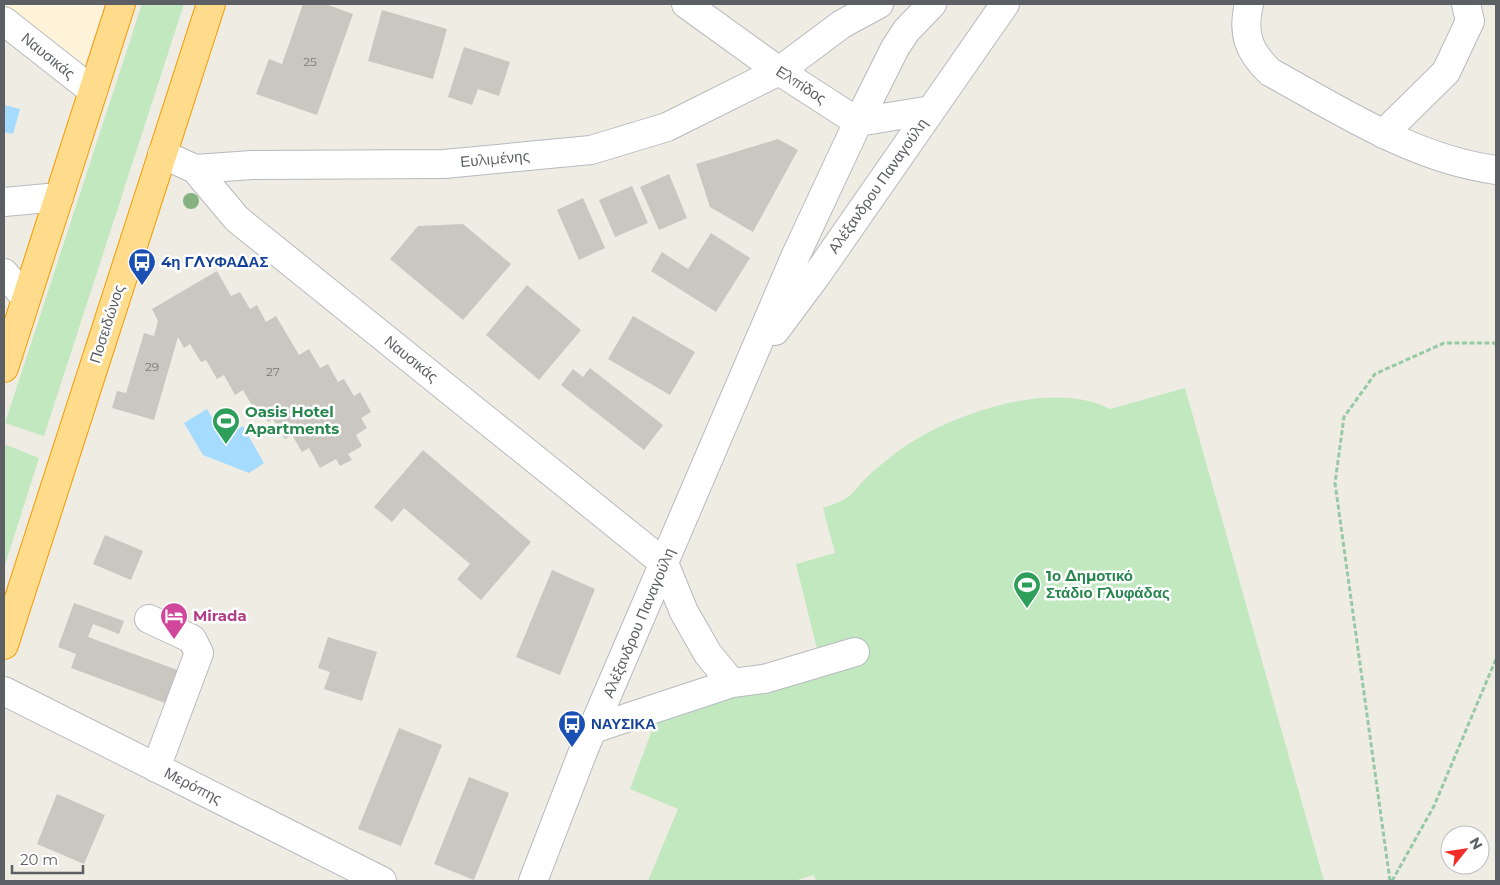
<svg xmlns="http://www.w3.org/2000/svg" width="1500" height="885" font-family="Montserrat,sans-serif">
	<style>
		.commercial { fill: #fff4d9 }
		.green { fill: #c1e8bf }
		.water { fill: #a4dbff }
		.building { fill: #cac7c1 }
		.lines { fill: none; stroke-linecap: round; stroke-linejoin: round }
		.minor-casing { stroke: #b6babf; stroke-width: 30 }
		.highway-casing { stroke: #f39c00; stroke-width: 30 }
		.path { stroke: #97caa4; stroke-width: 3; stroke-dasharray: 5 2.5; stroke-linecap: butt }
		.minor { stroke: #fff; stroke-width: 28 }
		.highway { stroke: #ffdc8b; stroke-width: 28 }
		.tree { fill: #85b280 }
		.labels { text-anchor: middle; stroke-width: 5; stroke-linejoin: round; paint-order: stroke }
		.number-label { font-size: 12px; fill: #787a7c }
		.street-label { font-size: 15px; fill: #5c6065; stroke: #fff }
		.transit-label { font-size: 15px; font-weight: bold; fill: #164399; stroke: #fff; text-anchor: start }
		.leisure-label { font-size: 15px; font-weight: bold; fill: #27864d; stroke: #fff; text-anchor: start }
		.hotel-label { font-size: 15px; font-weight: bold; fill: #b23c85; stroke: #fff; text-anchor: start }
	</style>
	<rect width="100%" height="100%" fill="#efece4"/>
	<path class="commercial" d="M4,4h100l-23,71 -77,-62z"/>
	<path class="green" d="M142,4h42l-140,432 -39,-13z
		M1185,388l139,493h-508l-2,-6 -20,6h-146l30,-72 -48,-20 27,-72 161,-64 -22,-89 39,-11 -12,-45c8,-3 18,-6 25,-11 6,-4 10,-11 15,-16 13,-13 27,-24 41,-34 49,-34 150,-68 206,-38z
		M4,444l35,14 -35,110z"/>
	<path class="water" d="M4,105l16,4 -7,25 -9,-2z
		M207,409l15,26 4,1 17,-10 21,37 -15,10 -46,-18 -19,-32z"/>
	<path class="building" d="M303,4h22l28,10 -36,101 -61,-21 13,-35 13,5z
		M382,10l65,19 -14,50 -65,-18z
		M464,47l46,15 -11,34 -21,-7 -6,16 -24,-8z
		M778,139l20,11 -45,82 -43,-25 -14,-43z
		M669,174l18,44 -28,12 -19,-43z
		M632,186l16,37 -33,14 -16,-37z
		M583,198l22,50 -26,12 -22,-50z
		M463,224l48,40 -48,56 -73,-61 28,-33z
		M711,233l39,25 -34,54 -65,-41 11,-19 26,17z
		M217,271l14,25 9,-4 10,17 7,-4 9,17 10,-6 23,39 10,-6 11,19 8,-4 10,18 6,-3 10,17 6,-4 11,20 -10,6 6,10 -11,7 6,11 -14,8 4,6 -12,6 -4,-7 -16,9 -11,-20 -7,4 -10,-17 -7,4 -12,-20 -5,3 -9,-16 -5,3 -11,-19 -8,5 -11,-20 -7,4 -11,-19 -5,2 -11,-18 -6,4 -6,-11 -24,83 -42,-12 5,-17 9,2 18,-60 10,3 4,-15 -6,-12z
		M527,285l54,45 -42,50 -53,-45z
		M633,316l62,36 -25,43 -62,-36z
		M590,368l73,57 -19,25 -83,-65 12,-16 10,8z
		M423,450l108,92 -50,58 -24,-21 13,-15 -66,-56 -12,14 -18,-15z
		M105,535l38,16 -12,29 -38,-16z
		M552,570l43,19 -35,86 -44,-18z
		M74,603l50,18 -5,13 -26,-10 -5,13 92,34 -12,33 -97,-36 5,-14 -18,-7z
		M328,637l49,15 -15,49 -38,-12 6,-17 -12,-4z
		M399,728l43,17 -41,101 -43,-17z
		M469,777l40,16 -35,87 -40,-16z
		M57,794l48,21 -21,49 -47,-20z"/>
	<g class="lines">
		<g class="minor-casing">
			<path id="minor" d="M686,4l93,67 79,51 73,-12
				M1249,4c-7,29 -1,47 21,68 71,39 144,87 226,98
				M4,21l89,70
				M1383,134l63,-62 24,-51 -4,-17
				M162,154l33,15 42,50 427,344 20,49 24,42 24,29 32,-4 91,-27
				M195,169l57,-4 192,-1 147,-14 76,-23 112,-56 63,-47 37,-20
				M4,202l55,-5
				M4,273l22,25
				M775,331l41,-55 189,-272
				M149,619l43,20 7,14 -43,115
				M4,691l378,190
				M593,729l139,-46
				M533,881l51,-132 211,-492 63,-135 37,-74 11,-17 26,-27"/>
		</g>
		<g class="highway-casing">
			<path id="highway" d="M4,368l117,-364
				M4,645l207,-641"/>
		</g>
		<path class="path" d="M1390,881l-55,-398 9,-66 31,-43 69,-31h50l2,2
			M1392,881l42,-75 62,-147"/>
		<use href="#minor" class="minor"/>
		<use href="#highway" class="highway"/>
	</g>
	<circle class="tree" cx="191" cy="201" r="8"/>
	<defs>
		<g id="bus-pin" transform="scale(1.4375)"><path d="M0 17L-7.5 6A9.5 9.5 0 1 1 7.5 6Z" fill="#1a4fb4" stroke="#fff"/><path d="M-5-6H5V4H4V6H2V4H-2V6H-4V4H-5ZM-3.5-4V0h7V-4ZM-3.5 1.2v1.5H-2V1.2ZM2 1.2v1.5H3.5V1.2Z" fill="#fff"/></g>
		<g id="stadium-pin" transform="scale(1.4375)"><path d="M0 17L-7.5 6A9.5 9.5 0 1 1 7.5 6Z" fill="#2e9e5b" stroke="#fff"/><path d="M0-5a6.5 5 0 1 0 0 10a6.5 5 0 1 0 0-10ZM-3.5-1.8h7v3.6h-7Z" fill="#fff"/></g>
		<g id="hotel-pin" transform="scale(1.4375)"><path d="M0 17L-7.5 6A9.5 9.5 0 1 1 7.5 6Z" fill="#d1479c" stroke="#fff"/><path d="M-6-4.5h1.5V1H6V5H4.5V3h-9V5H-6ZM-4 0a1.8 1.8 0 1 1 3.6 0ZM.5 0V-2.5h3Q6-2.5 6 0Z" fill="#fff"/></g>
	</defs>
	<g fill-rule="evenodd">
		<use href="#bus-pin" x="142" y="262"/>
		<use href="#stadium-pin" x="226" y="421"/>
		<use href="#stadium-pin" x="1027" y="585"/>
		<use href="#hotel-pin" x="174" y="616"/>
		<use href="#bus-pin" x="572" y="724"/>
	</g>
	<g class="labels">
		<g class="number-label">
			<text x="310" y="66">25</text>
			<text x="152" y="371">29</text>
			<text x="273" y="376">27</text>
		</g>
		<g class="street-label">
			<text transform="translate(48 56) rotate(39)" y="5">Ναυσικάς</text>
			<text transform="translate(801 85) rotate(33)" y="5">Ελπίδος</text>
			<text transform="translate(495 159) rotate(-5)" y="5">Ευλιμένης</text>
			<text transform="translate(878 186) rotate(-55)" y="5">Αλέξανδρου Παναγούλη</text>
			<text transform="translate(107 324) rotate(-72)" y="5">Ποσειδώνος</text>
			<text transform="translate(411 359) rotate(39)" y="5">Ναυσικάς</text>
			<text transform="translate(639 623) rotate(-67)" y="5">Αλέξανδρου Παναγούλη</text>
			<text transform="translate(193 786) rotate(27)" y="5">Μερόπης</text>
		</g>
		<g class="transit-label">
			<text x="161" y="267">4η ΓΛΥΦΑΔΑΣ</text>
			<text x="591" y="729">ΝΑΥΣΙΚΑ</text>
		</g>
		<g class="leisure-label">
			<text x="245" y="417">Oasis Hotel<tspan x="245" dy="17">Apartments</tspan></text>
			<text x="1046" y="581">1ο Δημοτικό<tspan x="1046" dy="17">Στάδιο Γλυφάδας</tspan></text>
		</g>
		<g class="hotel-label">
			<text x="193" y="621">Mirada</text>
		</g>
	</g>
	<rect width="1500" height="885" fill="none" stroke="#5c6065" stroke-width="10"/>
	<g transform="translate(1465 850) rotate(60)"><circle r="24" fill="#ffffff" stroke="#bebfc1"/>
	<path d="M0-4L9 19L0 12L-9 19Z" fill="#f32d26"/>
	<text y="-8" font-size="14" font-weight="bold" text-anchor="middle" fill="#5c6065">N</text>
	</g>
	<path d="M12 865v8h71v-8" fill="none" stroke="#5c6065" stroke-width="2.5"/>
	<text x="20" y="865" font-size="15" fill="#5c6065" stroke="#ffffff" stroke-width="4" paint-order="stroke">20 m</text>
</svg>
